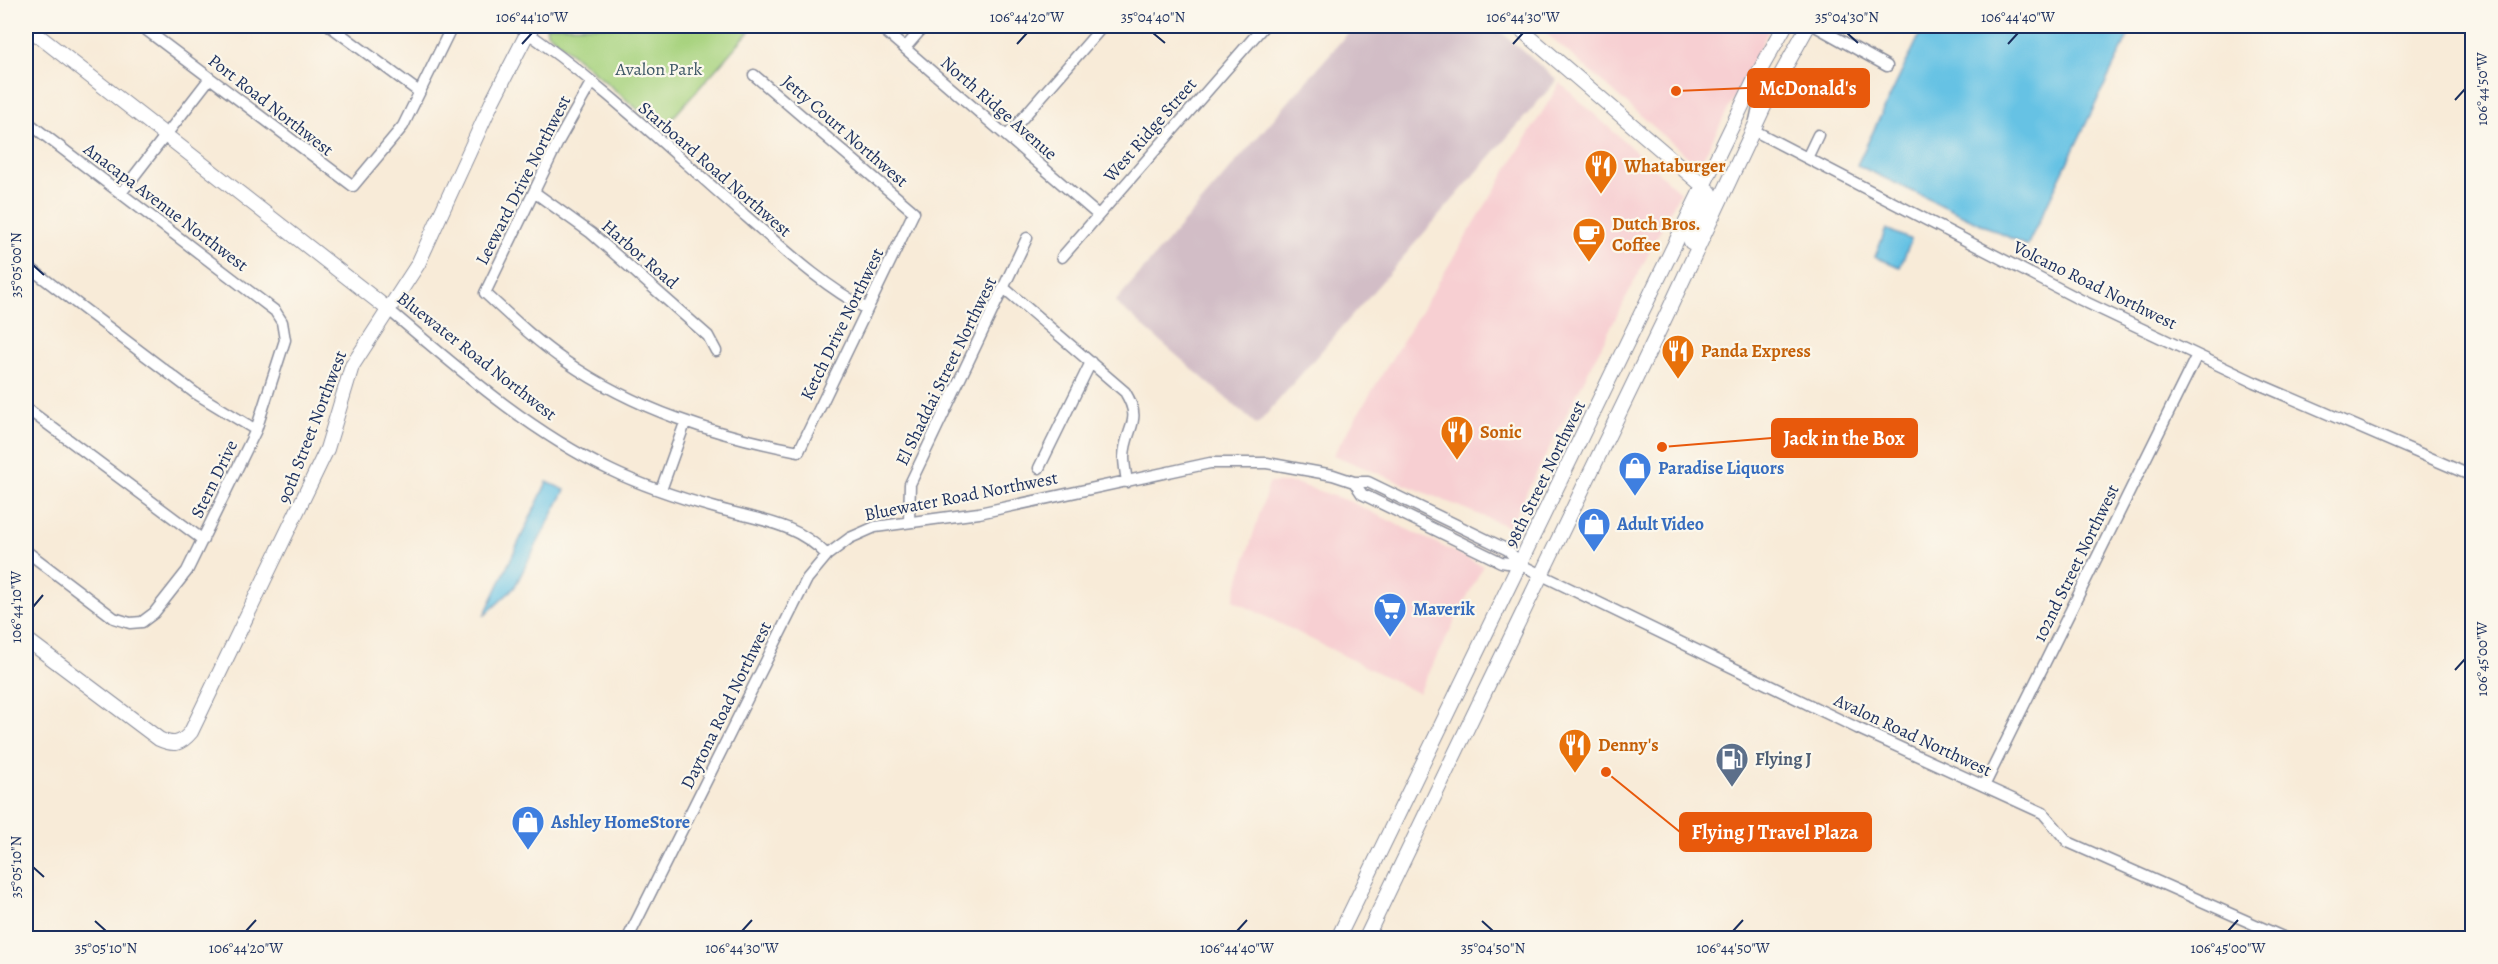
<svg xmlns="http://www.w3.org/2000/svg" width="2498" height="964" font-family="Alegreya,serif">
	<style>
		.built { fill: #f7cfd2 }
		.industrial { fill: #d2bdc6 }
		.green { fill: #a8d37f; stroke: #62816e; stroke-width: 1.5 }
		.water { fill: #66c2e4; stroke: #4078a1; stroke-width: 1.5 }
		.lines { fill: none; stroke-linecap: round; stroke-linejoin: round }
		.street-casing { stroke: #8a8d9b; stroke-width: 13 }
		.secondary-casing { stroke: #8a8d9b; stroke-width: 16 }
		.street { stroke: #fff; stroke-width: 10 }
		.secondary { stroke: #fff; stroke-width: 14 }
		.ticks { fill: none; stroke: #1b2f5e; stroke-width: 2 }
		.labels { text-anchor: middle; stroke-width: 4.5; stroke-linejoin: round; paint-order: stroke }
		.park-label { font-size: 18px; fill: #3e5866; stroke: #fbf7ec }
		.street-label { font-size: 18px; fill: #1b2f5e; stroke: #fbf7ec }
		.food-label { font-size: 18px; font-weight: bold; fill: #c56008; stroke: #fbf7ec; text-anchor: start }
		.shop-label { font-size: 18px; font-weight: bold; fill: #366cbe; stroke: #fbf7ec; text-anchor: start }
		.service-label { font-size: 18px; font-weight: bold; fill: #4e5e75; stroke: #fbf7ec; text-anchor: start }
		.leader { fill: none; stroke: #e8590c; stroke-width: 2 }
		.callout-dot { fill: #e8590c; stroke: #fbf7ec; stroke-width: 2 }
		.callout { fill: #e8590c; stroke: #e8590c; stroke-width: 2 }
		.callout-label { font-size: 20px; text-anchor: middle; font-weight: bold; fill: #fff }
		.neatline { fill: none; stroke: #1b2f5e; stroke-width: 2 }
		.ticks-label { font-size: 15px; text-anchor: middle; fill: #1b2f5e }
	</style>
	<rect width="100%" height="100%" fill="#fbf7ec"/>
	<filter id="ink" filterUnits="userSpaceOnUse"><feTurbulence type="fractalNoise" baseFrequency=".0167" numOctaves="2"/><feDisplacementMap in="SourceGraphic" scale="12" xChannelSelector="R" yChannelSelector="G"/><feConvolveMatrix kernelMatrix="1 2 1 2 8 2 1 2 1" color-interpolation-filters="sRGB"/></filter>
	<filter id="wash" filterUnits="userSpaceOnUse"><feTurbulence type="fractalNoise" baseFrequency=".008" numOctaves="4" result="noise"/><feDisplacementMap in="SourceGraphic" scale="24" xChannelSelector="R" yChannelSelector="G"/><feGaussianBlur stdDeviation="1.35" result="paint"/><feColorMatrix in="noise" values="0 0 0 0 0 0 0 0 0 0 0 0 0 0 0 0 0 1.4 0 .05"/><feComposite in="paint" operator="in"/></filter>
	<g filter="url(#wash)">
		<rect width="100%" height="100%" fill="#f8ebd8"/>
		<path class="built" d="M1538,26h233l-68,132 -8,5z
			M1560,83l120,109 -171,335 -176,-72z
			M1269,483h26l54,18 134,65 -65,127 -185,-93z"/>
		<path class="industrial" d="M1354,26h140l63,54 -300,345 -142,-123z"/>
		<path class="green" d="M546,26h208l-92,104 -115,-98z"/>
		<path class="water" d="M1924,26h209l-106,220 -170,-81z
			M1886,229l25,11 -11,27 -25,-10z
			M547,482l18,8 -51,98 -30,28z"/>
	</g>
	<g filter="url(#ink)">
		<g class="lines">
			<g class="street-casing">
				<path id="street" d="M141,26l212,160 50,-60 49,-100
					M330,26l89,66
					M518,26c82,56 155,127 230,192 38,33 74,67 119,91
					M879,26l219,189
					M1815,26l72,40
					M905,48l19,-22
					M591,83l-32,57 -74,153c26,24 51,48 80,68 71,49 150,74 234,90l115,-239 -160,-137
					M1752,86l8,12 -7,32 326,169 175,83 218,94
					M26,121l249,190 7,11 3,18 -29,90 -69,141 -33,42 -12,9 -12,1 -16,-5 -88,-67
					M1007,136l96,-110
					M1807,158l11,-23
					M534,192l57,41 117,103 8,15
					M121,193l89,-115
					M1062,257l202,-231
					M26,265l169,128 61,37
					M1004,288l121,104c19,31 0,35 -1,65 0,8 2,17 3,25
					M389,310c70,59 138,120 221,160 33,16 70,28 106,38 42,12 79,14 111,47l23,-17 25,-11 104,-14 231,-50h57l66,12 21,7
					M26,408l177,132
					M1039,468l52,-106
					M661,490l24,-67
					M909,521l1,-37 117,-246
					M1521,565l-13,-15 -140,-68h-14l8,12 139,68 20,3 336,163 186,85 25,29 217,96
					M1984,786l213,-431
					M628,938l179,-359 20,-24
					M2471,938l1,-2"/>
			</g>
			<g class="secondary-casing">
				<path id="secondary" d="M26,26l363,284
					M1517,26l193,166 1,3 -20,47
					M26,639l133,100c15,7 22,5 32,-7l136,-283 25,-83 66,-102 74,-162 39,-76
					M1338,938l417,-859 30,-53
					M1366,938l300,-622 103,-220 39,-70"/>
			</g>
			<use href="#street" class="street"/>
			<use href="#secondary" class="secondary"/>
		</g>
	</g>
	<path class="ticks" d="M1153,33l12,10M1847,33l11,10M522,44l10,-11M1017,44l10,-11M1513,44l10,-11M2008,44l10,-11M2455,100l10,-11M33,265l11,10M33,607l10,-12M2455,670l10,-11M33,867l11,10M95,921l11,10M1482,921l11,10M246,931l10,-11M742,931l10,-11M1237,931l10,-11M1733,931l10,-11M2228,931l10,-11"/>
	<defs>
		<g id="restaurant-pin" transform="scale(1.725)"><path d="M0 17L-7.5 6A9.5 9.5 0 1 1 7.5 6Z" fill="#e8710a" stroke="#fbf7ec"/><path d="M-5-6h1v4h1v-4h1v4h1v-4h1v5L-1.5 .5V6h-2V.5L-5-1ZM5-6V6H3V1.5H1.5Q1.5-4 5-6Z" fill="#fff"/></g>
		<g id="cafe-pin" transform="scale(1.725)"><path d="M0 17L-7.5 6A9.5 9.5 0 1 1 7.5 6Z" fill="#e8710a" stroke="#fbf7ec"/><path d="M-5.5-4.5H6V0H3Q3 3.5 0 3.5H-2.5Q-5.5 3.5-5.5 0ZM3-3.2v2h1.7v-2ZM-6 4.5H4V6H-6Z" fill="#fff"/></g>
		<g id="shop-pin" transform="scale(1.725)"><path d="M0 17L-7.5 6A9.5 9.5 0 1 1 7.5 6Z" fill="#3f7fe0" stroke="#fbf7ec"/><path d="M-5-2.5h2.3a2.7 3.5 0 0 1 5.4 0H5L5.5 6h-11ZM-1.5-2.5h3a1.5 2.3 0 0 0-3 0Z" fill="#fff"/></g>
		<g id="supermarket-pin" transform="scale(1.725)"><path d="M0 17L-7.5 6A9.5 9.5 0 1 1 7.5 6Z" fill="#3f7fe0" stroke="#fbf7ec"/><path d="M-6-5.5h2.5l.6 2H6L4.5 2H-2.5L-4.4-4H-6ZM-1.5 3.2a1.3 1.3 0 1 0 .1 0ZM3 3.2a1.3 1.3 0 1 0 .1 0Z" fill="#fff"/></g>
		<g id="fuel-pin" transform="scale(1.725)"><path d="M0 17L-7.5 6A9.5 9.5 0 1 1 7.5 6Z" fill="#5c6f8a" stroke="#fbf7ec"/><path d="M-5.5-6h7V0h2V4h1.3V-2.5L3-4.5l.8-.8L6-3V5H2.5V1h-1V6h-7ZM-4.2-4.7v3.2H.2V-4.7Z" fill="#fff"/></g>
	</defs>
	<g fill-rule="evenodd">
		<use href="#restaurant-pin" x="1601" y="166"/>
		<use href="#cafe-pin" x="1589" y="234"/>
		<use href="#restaurant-pin" x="1678" y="351"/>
		<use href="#restaurant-pin" x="1457" y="432"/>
		<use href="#shop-pin" x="1635" y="468"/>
		<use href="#shop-pin" x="1594" y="524"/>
		<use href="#supermarket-pin" x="1390" y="609"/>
		<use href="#restaurant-pin" x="1575" y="745"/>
		<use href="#fuel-pin" x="1732" y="759"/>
		<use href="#shop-pin" x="528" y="822"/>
	</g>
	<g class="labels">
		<g class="park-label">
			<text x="659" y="75">Avalon Park</text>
		</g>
		<g class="street-label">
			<text transform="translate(271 105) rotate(38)" y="6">Port Road Northwest</text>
			<text transform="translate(999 108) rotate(41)" y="6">North Ridge Avenue</text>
			<text transform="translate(1150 130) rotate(-49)" y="6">West Ridge Street</text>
			<text transform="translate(845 131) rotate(41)" y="6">Jetty Court Northwest</text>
			<text transform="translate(715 169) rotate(41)" y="6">Starboard Road Northwest</text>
			<text transform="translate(523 180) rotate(-63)" y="6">Leeward Drive Northwest</text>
			<text transform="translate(166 207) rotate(37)" y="6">Anacapa Avenue Northwest</text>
			<text transform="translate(640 254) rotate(41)" y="6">Harbor Road</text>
			<text transform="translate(2095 285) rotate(26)" y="6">Volcano Road Northwest</text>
			<text transform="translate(842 324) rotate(-64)" y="6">Ketch Drive Northwest</text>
			<text transform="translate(477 356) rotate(38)" y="6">Bluewater Road Northwest</text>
			<text transform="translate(946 371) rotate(-64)" y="6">El Shaddai Street Northwest</text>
			<text transform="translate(312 427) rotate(-69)" y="6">90th Street Northwest</text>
			<text transform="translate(1545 474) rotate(-64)" y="6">98th Street Northwest</text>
			<text transform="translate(214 479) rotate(-64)" y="6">Stern Drive</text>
			<text transform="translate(961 496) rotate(-11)" y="6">Bluewater Road Northwest</text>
			<text transform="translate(2076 563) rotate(-64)" y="6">102nd Street Northwest</text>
			<text transform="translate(726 705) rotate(-64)" y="6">Daytona Road Northwest</text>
			<text transform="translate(1913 735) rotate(25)" y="6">Avalon Road Northwest</text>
		</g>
		<g class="food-label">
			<text x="1624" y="172">Whataburger</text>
			<text x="1612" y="230">Dutch Bros.<tspan x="1612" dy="21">Coffee</tspan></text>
			<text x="1701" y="357">Panda Express</text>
			<text x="1480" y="438">Sonic</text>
			<text x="1598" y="751">Denny's</text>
		</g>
		<g class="shop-label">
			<text x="1658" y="474">Paradise Liquors</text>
			<text x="1617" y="530">Adult Video</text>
			<text x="1413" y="615">Maverik</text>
			<text x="551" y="828">Ashley HomeStore</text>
		</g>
		<g class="service-label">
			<text x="1755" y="765">Flying J</text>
		</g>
	</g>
	<path class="leader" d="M1676 91L1748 88M1662 447L1772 438M1606 772L1680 832"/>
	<g class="callout-dot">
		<circle cx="1676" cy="91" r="6"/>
		<circle cx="1662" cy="447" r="6"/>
		<circle cx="1606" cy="772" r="6"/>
	</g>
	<g class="callout">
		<rect x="1748" y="69" width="121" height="38" rx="6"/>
		<rect x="1772" y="419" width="145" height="38" rx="6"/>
		<rect x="1680" y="813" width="191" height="38" rx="6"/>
	</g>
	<g class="callout-label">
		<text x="1808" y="95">McDonald's</text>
		<text x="1844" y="445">Jack in the Box</text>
		<text x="1775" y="839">Flying J Travel Plaza</text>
	</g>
	<rect width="2498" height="964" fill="none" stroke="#fbf7ec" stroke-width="66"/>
	<rect x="33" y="33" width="2432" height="898" class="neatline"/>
	<g class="ticks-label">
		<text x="532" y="22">106°44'10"W</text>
		<text x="1027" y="22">106°44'20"W</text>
		<text x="1153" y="22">35°04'40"N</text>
		<text x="1523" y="22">106°44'30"W</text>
		<text x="1847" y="22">35°04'30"N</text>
		<text x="2018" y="22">106°44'40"W</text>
		<text transform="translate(2482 89) rotate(-90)" y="5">106°44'50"W</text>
		<text transform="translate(16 265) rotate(-90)" y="5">35°05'00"N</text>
		<text transform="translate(16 607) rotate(-90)" y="5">106°44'10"W</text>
		<text transform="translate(2482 659) rotate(-90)" y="5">106°45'00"W</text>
		<text transform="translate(16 867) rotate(-90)" y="5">35°05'10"N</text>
		<text x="106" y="953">35°05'10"N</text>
		<text x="246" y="953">106°44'20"W</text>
		<text x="742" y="953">106°44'30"W</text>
		<text x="1237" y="953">106°44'40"W</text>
		<text x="1493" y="953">35°04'50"N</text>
		<text x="1733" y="953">106°44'50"W</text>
		<text x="2228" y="953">106°45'00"W</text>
	</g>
</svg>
